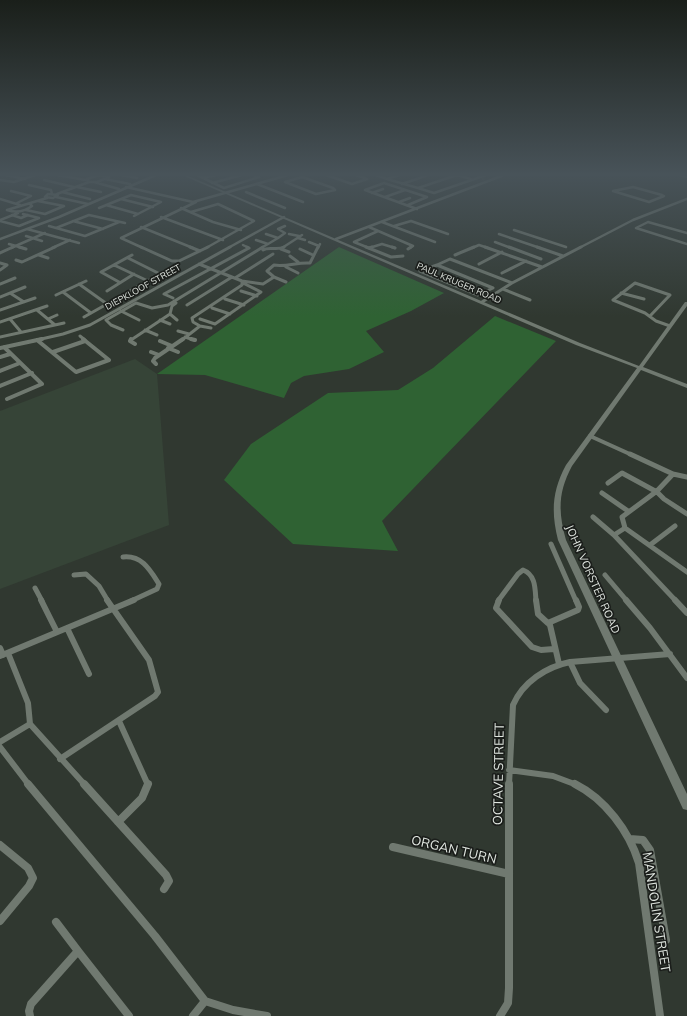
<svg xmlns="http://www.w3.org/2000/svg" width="687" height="1016" font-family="Mulish,sans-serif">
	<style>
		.built { fill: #364437 }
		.green { fill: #2f6233 }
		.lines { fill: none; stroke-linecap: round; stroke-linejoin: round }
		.street-tunnel { stroke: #4b524b; stroke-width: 2.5; stroke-dasharray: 2.5 1.5; stroke-linecap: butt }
		.street-far5 { stroke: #707970; stroke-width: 2.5 }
		.street-far4 { stroke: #707970; stroke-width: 3 }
		.street-far3 { stroke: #707970; stroke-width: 4 }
		.street-far2 { stroke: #707970; stroke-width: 5 }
		.street-far1 { stroke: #707970; stroke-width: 6 }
		.street { stroke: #707970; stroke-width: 8 }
		.secondary { fill: #707970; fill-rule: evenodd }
		.labels { text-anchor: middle; stroke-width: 3.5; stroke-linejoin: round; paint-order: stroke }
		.far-street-label { font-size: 9px; fill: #e1e7e1; stroke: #1b1e1b }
		.street-label { font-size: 11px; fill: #e1e7e1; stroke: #1b1e1b }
		.near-street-label { font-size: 13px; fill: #e1e7e1; stroke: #1b1e1b }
	</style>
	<rect width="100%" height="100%" fill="#303830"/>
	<path class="built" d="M135,359l22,15 12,151 -169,64v-178z"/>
	<path class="green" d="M339,247l105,46 -33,18 -45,20 18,21 -35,17 -45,7 -13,7 -7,15 -79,-23 -48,-1z
		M495,316l61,25 -174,180 16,30 -105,-7 -69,-64 27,-36 77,-51 70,-3 35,-22z"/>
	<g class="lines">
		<path class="street-tunnel" d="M482,179l3,1"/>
		<path class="street-far5" d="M6,175l19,4
			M57,175l29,5
			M99,175l10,2 -12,5h-8l-2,-3z
			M122,175l15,3
			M197,175l27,13 35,-11 -6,-2
			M326,175l26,9 15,-5 -11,-4
			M376,175l11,4 12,-4
			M302,177l31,11 2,2 -19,4 -31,-12z
			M203,178l13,-3
			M105,179l25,5
			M387,179l31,9
			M471,179l-14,-4 -39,13 16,5 52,-18
			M0,180l14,2 21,-7
			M44,180l30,7
			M94,182l25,7
			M212,183l30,-8
			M257,184l46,18
			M402,184l26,-9
			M29,185l22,5 1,4
			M77,187l24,5
			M126,187l67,15 95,-27
			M633,187l29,8 2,1 -15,6 -36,-11z
			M11,191l20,5 -14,7
			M62,192l28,7
			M246,192l39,16
			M372,193l11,-4
			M48,194l10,1 -5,3 -8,-1z
			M57,194l32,-12
			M56,197l32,7
			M385,197l20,-7
			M0,199l20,6
			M121,199l32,8
			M399,202l11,-4
			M30,204l2,2c-8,6 -16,7 -25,4l40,-12
			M106,205l32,9
			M408,205l19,-8 -43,-14 -19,7 52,19
			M99,208l32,-13 30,7 -27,14
			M181,208l32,14 28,8
			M26,210l19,4 19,-8 -26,-5
			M191,212l27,-8 36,17 -48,27
			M12,215l9,3 7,-3
			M161,217l62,23
			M0,220l18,-7
			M0,221l19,5 20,-8 -16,-4
			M73,221l30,8
			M382,222l53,20
			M49,226l36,10 34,-14
			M394,226l17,-5 37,13
			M141,227l52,21
			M369,227l44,19 -3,2
			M56,228l33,-13 36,8
			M27,229l52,14
			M514,230l52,17
			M687,233l-39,-11 -12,6 51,16
			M266,234l12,4 -10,6
			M289,234l10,2
			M499,234l41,14
			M26,236l16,5
			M278,238l7,-5 -7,-4 7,-3
			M298,238l7,2
			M0,239l59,-22 97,-42
			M336,239l168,-64
			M256,240l12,4 -7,4
			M309,242l10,4
			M495,242l16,6
			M9,244l14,4
			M243,245l6,3
			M11,248l34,-15
			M52,248l18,-8
			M143,248l-22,-10 75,-36
			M228,248l56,-31
			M282,248l20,-13
			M318,248l2,-4
			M369,248l-15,-6 24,-11
			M369,248l13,-4 13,4
			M472,248l7,-3 9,3
			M579,248l54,-28 54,-21"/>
		<path class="street-far4" d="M19,247l7,2
			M141,247l31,14h7l29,-14
			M190,247l10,4
			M366,247l25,10 12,-1
			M392,247l3,1
			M485,247l57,20
			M509,247l32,12
			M537,247l26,9
			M369,248l3,-1
			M281,249l8,3
			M300,249l13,6
			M408,249l3,-2
			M263,250c6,-4 14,1 21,-3
			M0,253l13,-6
			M39,255l9,3
			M455,255l19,-8
			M290,256l8,6
			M16,260l6,2 33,-15
			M0,263l7,2 -7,5
			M199,264l43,17 21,3 11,-7 -7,-6 7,-6c13,2 23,-3 36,-2l8,-16
			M479,264l23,-12
			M114,265l34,16
			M437,265l56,23 -15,7 -58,-24z
			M437,265l13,-6 62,24
			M286,267l12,6
			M502,273l24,-12
			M274,277l12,5
			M235,278l38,-24
			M119,282l-18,-10 31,-17
			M0,284l15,-6
			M79,284l28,20
			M503,289l27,11
			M107,291l27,-17
			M241,291l16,5
			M63,292l28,21
			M10,293l14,9
			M621,293l23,6
			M56,295l30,-14
			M0,297l25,-10
			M173,298l-9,-4 85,-46 -2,-1
			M225,299l19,6
			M482,302l30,-19 69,-36
			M176,303l-4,3 -2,8 7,6
			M187,305l45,-28
			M212,308l18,6
			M0,310l35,-12
			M37,310l18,15
			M121,311l18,9
			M650,316l20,-21 -35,-12 -22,17 32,13 11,8 14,5
			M84,317l76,-43 -32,-16
			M10,319l11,13
			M48,319l9,-4
			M200,319l15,5 46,-32 -18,-9
			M160,320l10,4
			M0,322l47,-16
			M200,326l11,2
			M123,330l-12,-5 -5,-5 30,-17 16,5 16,-3 95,-58
			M145,330l12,5
			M178,331l11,3
			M80,336l5,4
			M0,337l64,-14
			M185,337l9,3
			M37,340l26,-6 27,-9 140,-78
			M131,340l39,-26
			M182,340l18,-14 -7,-4 -1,-4 50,-33v-4"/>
		<path class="street-far3" d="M131,339l-1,2 5,3
			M191,339l4,1
			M37,340l39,32 33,-12 -26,-21
			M160,341l12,5
			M4,347l38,37 -35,15
			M0,348l42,-9
			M168,348l10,4
			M53,352l32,-11
			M151,352l8,3
			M0,357l10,-3
			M156,364l-3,-3 2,-3 28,-19
			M0,371l20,-8
			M0,386l32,-13
			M590,436l42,19"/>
		<path class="street-far2" d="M630,454l43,20 14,3
			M608,483l14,-10 35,19 7,7 23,15
			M602,493l26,18
			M593,517l21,18 62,66
			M625,528l62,44
			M614,535l11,-7 -3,-11 35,-26 16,-17
			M551,544l25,57
			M650,545l25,-19
			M123,557c19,-2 27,13 36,27l-2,5 -26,12
			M74,575l12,-1 13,12 9,15
			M605,575l22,26
			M35,588l7,13
			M498,601l20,-27 5,-4c13,5 12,19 13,31"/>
		<path class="street-far1" d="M41,600l16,32
			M499,600l-3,8 36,39 9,3 13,-1
			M536,600l2,14 12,11 9,39
			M626,600l24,28 37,50
			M675,600l12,13
			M548,623l30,-13 1,-3 -3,-7
			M67,628l22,46
			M0,648l3,7
			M8,653l20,50 2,21 55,61
			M0,656l134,-56
			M570,662l10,21 26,27
			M119,721l29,64
			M0,742l30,-18
			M0,747l29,38
			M60,759l95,-63 3,-4 -9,-32 -42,-60
			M509,770l44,6 24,9
			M509,785l4,-80c10,-23 33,-38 57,-43l100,-8"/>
		<path class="street" d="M28,784l127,152 50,65
			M84,784l82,91 3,6 -5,8
			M575,784c30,15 54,47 64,79l21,153
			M118,822l24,-24 6,-14
			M630,839l13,1 7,10 16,90
			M0,845l28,23 5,10 -4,8 -29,35
			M393,847l116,27
			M56,922l22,29
			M30,1016l-1,-5 2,-7 47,-53 51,65
			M193,1016l12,-15 28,9 34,6
			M500,1016l8,-13 1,-15v-204"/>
		<path class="secondary" d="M182,175h4l394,168 59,23 46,-64h2v4l-44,61 44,17v4l-46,-18 -69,96c-14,26 -14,46 -6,74l121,254v16l-4,-1 -125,-269c-7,-28 -6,-49 8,-75l71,-97 -61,-23z
			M678,175l9,1v2l-8,-2z"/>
	</g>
	<linearGradient id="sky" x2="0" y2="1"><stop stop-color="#1a1f1a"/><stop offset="0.55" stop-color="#485359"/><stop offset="1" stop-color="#485359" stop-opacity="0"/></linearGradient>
	<rect width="687" height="317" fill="url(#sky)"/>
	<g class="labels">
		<g class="far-street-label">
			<text transform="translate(459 283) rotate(23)" y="3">PAUL KRUGER ROAD</text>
			<text transform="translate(143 287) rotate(-29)" y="3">DIEPKLOOF STREET</text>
		</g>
		<g class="street-label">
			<text transform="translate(593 579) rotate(66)" y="4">JOHN VORSTER ROAD</text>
		</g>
		<g class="near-street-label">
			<text transform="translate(498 774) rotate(-89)" y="5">OCTAVE STREET</text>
			<text transform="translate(454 849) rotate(13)" y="5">ORGAN TURN</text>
			<text transform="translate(657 912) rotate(81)" y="5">MANDOLIN STREET</text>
		</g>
	</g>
</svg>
